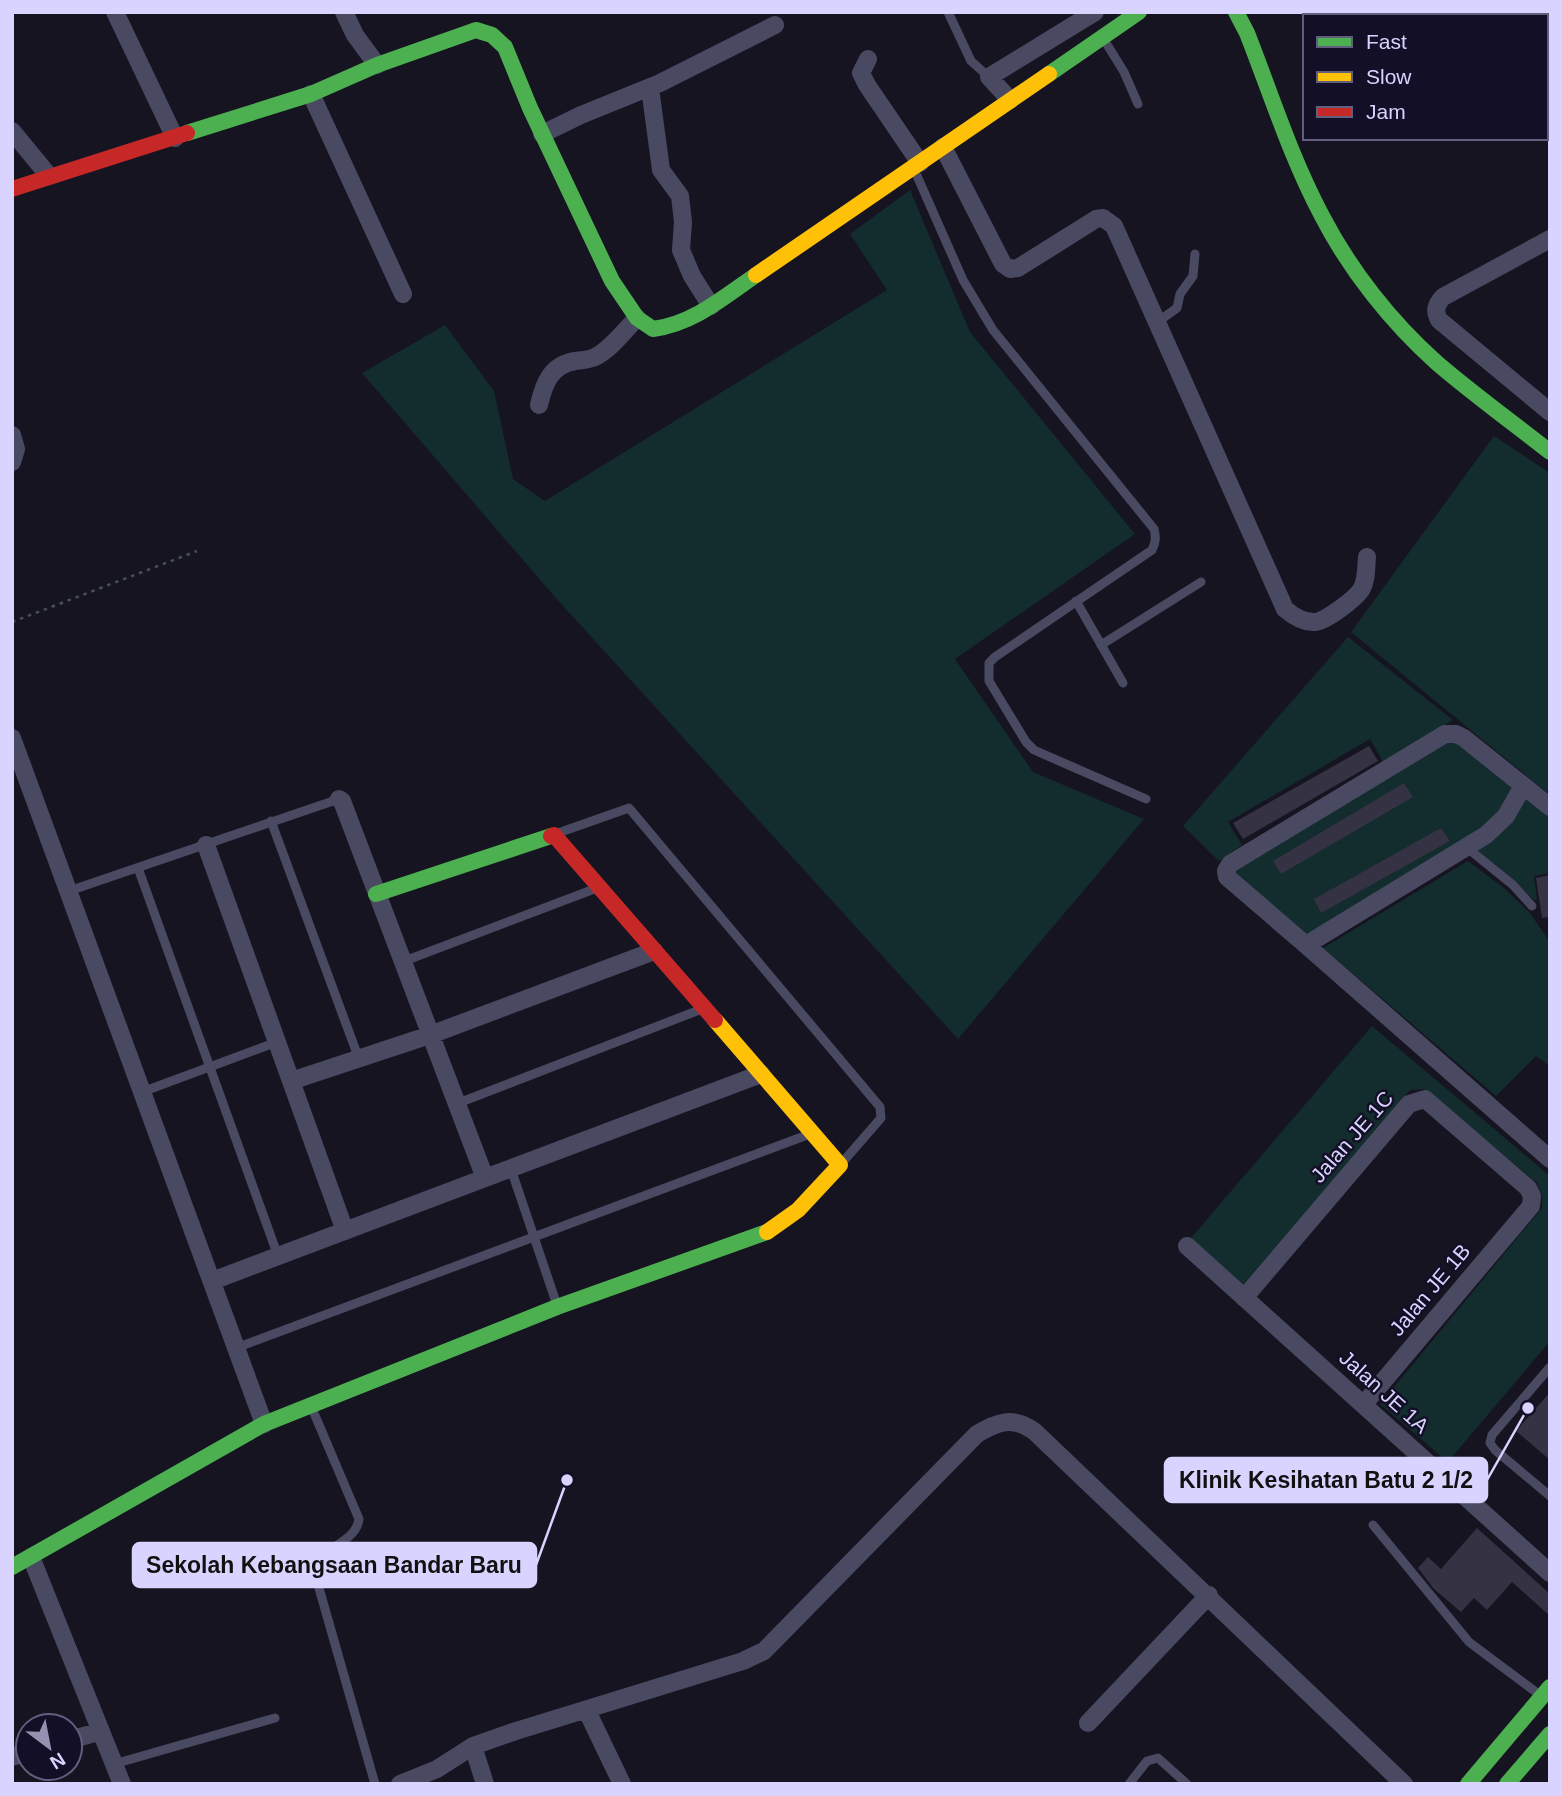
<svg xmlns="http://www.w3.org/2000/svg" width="1562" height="1796" font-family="Helvetica,sans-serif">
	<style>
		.green { fill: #132c2d }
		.building { fill: #343243 }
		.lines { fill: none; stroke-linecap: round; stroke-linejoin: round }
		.path { stroke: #44505f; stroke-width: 2.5; stroke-dasharray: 3.5 5; stroke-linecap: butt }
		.lane { stroke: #4a4962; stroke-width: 9 }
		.street { stroke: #4a4962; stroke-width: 18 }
		.fast { stroke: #4caf50; stroke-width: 16 }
		.slow { stroke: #ffc107; stroke-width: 16 }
		.jam { stroke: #c62828; stroke-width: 16 }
		.labels { text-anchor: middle; stroke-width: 5; stroke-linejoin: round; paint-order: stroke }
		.street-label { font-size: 21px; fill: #d9d4ff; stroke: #130f26 }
		.leader { fill: none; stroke: #d9d4ff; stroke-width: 2.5 }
		.callout-dot { fill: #d9d4ff; stroke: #130f26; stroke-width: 2.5 }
		.callout { fill: #d9d4ff; stroke: #d9d4ff; stroke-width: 2.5 }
		.callout-label { font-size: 23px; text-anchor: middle; font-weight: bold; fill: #111 }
	</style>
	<rect width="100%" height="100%" fill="#161421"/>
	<path class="green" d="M910,190l60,142 165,202 -180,125 78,113 111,47 -186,220 -404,-443 -192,-223 83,-48 49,66 19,88 32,22 342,-211 -37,-56z
		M1494,436l56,37v322l-199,-163z
		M1348,637l105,83 -70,42 -13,-23 -142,83 14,23 -23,16 -36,-35z
		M1455,738l62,50 -24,36 -187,114 -74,-67z
		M1524,792l26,20v61l-16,3 3,24h-3l-18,-18 -43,-33z
		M1468,861l36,27 25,24 21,30v124l-14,-10 -40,40 -173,-148z
		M1372,1026l178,150v165l-102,121 -68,-58 162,-196v-12l-5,-13 -113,-94 -14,1 -168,196 -51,-48z"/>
	<path class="building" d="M1369,746l9,15 -135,78 -10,-16z
		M1404,783l9,14 -132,77 -8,-13z
		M1441,828l9,13 -129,72 -7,-14z
		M1550,875v42l-8,1 -6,-40z
		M1550,1392v68l-34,-29z
		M1477,1528l73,66v22l-38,-34 -25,28 -13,-12 -13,14 -27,-23 -16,-21 10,-11 13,12z"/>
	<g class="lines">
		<path class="path" d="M12,622l185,-71"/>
		<path class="lane" d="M948,12l23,49 18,16
			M1103,38l21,34 14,32
			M914,169l49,111 30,50 161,199c2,8 2,13 -2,21l-157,107 -6,6v18l37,61 8,8 112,49
			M1156,323l21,-15 3,-14 13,-18 2,-22
			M1076,601l47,82
			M1101,645l100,-63
			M271,821l88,238
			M558,833l71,-25 251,299 1,11 -40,46
			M1466,847l47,38 19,21
			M138,868l140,388
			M69,891l270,-92
			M402,962l195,-74
			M142,1092l135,-50
			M456,1104l246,-95
			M511,1169l46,136
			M236,1348l574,-214
			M1550,1367l-58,68 -2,8 5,7 55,46
			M311,1406l48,113c-3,26 -44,28 -44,55l60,210
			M1373,1525l96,117 71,53
			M114,1764l161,-46
			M1129,1784l18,-23 11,-3 29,26"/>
		<path class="street" d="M115,12l60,126
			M344,12l11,23 22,30
			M868,59l-7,14 6,12 53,78
			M650,88l11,82 19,26 3,26 -2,28 11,26 19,30
			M311,94l92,200
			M1010,100l-21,-23 106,-65
			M12,131l37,45
			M542,134l39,-19 79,-32 115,-58
			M943,147l60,117 7,5 8,-1 78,-49 7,-1 11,8 171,383c8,7 20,14 31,13 11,-2 39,-23 45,-32 6,-10 5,-22 6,-33
			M1550,239l-107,58c-7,8 -9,13 -4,23l111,92
			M539,405c5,-22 12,-40 36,-44 7,-1 15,-1 22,-5 15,-8 28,-26 40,-38
			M12,435l4,14 -4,13
			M12,738l252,686
			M1523,786l-17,30 -20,19 -180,110 -79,-68 -1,-6 4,-7 215,-130h11l8,4 86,69
			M339,799l3,2 143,377
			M206,845l139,386
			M1306,945l244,214
			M291,1081l139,-46 224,-84
			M1187,1246l363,327
			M212,1281l549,-207
			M1244,1298l165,-194 16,-5 103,89 4,8 -1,10 -167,198
			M31,1557l91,227
			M587,1711l35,73
			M1088,1723l121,-128
			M70,1740l31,-9
			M473,1746l12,38
			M12,1757l16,-5
			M400,1784l37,-15 36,-23 43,-15 227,-70 21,-10 213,-217c20,-12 36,-18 57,-3l370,353"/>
		<path class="fast" d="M1236,12l11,21c24,61 44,125 75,183 28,54 69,106 115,147 36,31 75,59 113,89
			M1049,74l90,-62
			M187,133l124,-39 66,-29 99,-35 16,5 13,12 25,61 82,173 25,37 16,11c40,-5 71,-32 103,-54
			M376,894l175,-58
			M12,1567l252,-143 293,-117 210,-75
			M1468,1784l82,-97
			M1507,1784l43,-50"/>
		<path class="slow" d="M756,275l293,-201
			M715,1020l125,145 -42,45 -31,22"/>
		<path class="jam" d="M12,189l175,-56
			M551,836l3,-1 161,185"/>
	</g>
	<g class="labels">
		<g class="street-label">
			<text transform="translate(1352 1137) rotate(-49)" y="7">Jalan JE 1C</text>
			<text transform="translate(1430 1290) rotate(-50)" y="7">Jalan JE 1B</text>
			<text transform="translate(1384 1392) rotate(42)" y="7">Jalan JE 1A</text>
		</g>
	</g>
	<path class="leader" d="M1528 1408L1487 1480M567 1480L536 1565"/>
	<g class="callout-dot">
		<circle cx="1528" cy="1408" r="7"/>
		<circle cx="567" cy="1480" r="7"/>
	</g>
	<g class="callout">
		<rect x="1165" y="1458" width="322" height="44" rx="7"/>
		<rect x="133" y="1543" width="403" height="44" rx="7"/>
	</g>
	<g class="callout-label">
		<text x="1326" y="1488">Klinik Kesihatan Batu 2 1/2</text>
		<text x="334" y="1573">Sekolah Kebangsaan Bandar Baru</text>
	</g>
	<rect width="1562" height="1796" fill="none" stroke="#d9d4ff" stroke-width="28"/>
	<rect x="1303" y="14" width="245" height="126" fill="#130f26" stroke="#625e7d" stroke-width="2"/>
	<rect x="1317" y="37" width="35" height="10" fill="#4caf50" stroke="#625e7d" stroke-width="2"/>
	<text x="1366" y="49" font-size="21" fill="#d9d4ff">Fast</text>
	<rect x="1317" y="72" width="35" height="10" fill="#ffc107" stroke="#625e7d" stroke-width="2"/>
	<text x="1366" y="84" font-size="21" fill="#d9d4ff">Slow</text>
	<rect x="1317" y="107" width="35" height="10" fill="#c62828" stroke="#625e7d" stroke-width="2"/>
	<text x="1366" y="119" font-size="21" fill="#d9d4ff">Jam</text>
	<g transform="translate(49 1747) rotate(148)"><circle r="33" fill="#130f26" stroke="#625e7d" stroke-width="2"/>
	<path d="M0-5L12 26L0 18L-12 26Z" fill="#9591b1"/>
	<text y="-10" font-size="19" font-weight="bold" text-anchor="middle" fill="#d9d4ff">N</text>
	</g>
</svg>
